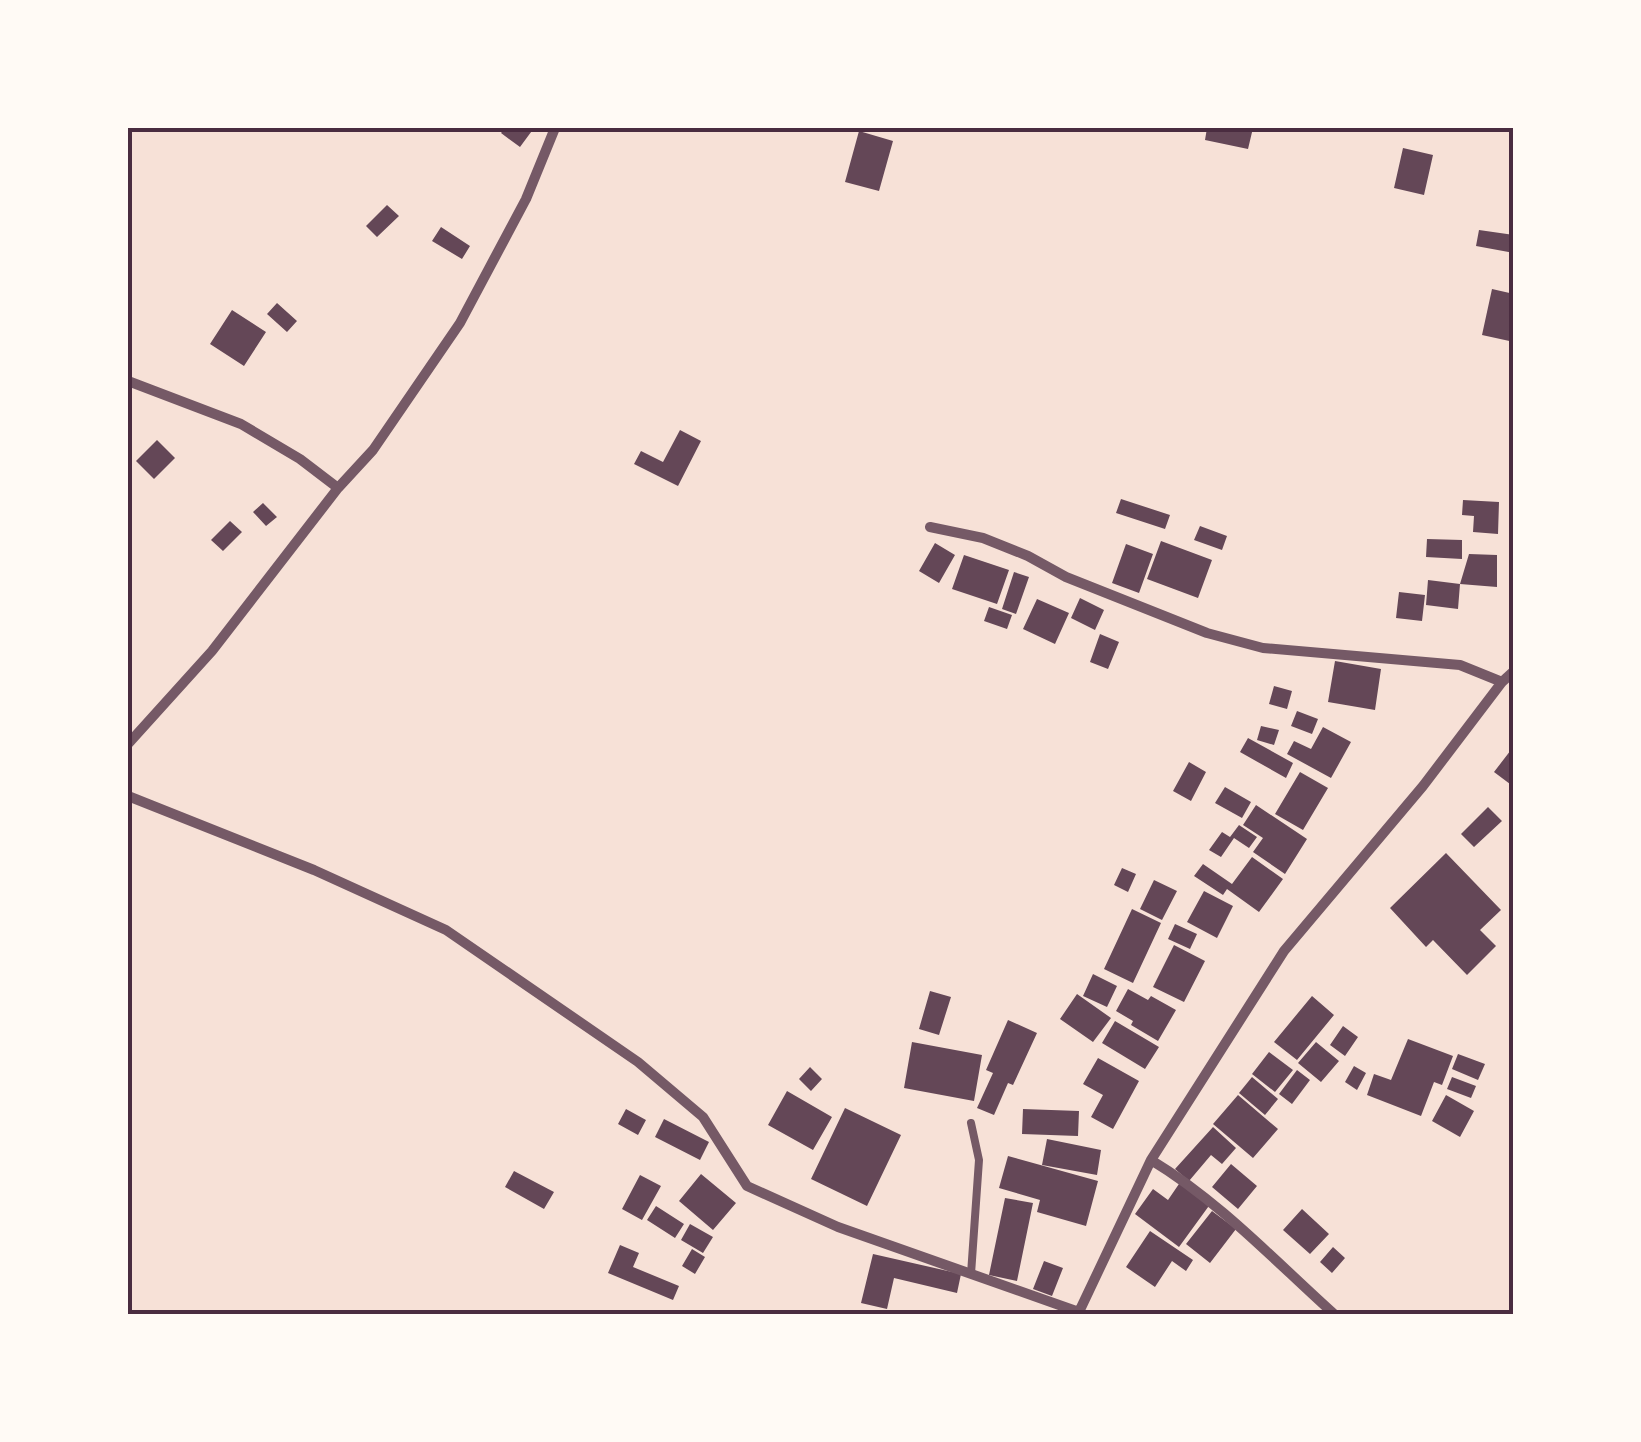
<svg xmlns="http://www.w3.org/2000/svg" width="1641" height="1442" font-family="Commissioner,sans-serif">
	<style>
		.building { fill: #644757 }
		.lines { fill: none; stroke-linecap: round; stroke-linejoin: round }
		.service { stroke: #755966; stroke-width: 8 }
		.minor { stroke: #755966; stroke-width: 10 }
		.neatline { fill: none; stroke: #4a2c40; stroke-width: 4 }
	</style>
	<rect width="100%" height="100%" fill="#f7e1d7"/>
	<path class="building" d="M505,128h29l-14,19 -19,-14z
		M1207,128h46l-5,21 -43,-9z
		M859,131l34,10 -14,50 -34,-9z
		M1403,148l30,7 -9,40 -30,-7z
		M387,205l12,11 -22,21 -11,-11z
		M441,227l29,19 -8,13 -30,-18z
		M1479,230l35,5v18l-38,-7z
		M1492,289l22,5v48l-32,-7z
		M277,303l20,18 -10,11 -20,-18z
		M232,310l34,22 -22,34 -34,-22z
		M680,430l21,11 -23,45 -44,-22 7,-13 22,11z
		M157,440l18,18 -21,21 -18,-18z
		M1121,499l49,16 -5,14 -49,-16z
		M1463,500l36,2 -1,32 -25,-2 1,-16 -12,-1z
		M263,503l14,14 -11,9 -13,-14z
		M230,521l12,11 -19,19 -12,-11z
		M1200,526l27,10 -5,14 -28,-10z
		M1427,539l35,1v19l-36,-2z
		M1161,541l51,19 -14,38 -51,-19z
		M935,543l20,12 -16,28 -20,-12z
		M1126,544l27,10 -14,39 -27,-10z
		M1469,554l28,1v32l-37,-3z
		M964,555l45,15 -12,34 -45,-15z
		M1014,572l15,5 -13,37 -14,-5z
		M1428,580l32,4 -2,25 -32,-4z
		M1399,592l26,3 -3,26 -26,-3z
		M1080,598l24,12 -9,20 -24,-12z
		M1037,599l32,14 -14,31 -32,-15z
		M989,607l23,8 -5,14 -23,-8z
		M1100,634l19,8 -11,27 -18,-7z
		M1335,661l46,8 -6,41 -47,-8z
		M1274,686l18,5 -5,18 -18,-5z
		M1297,711l21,8 -6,15 -21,-8z
		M1261,726l18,4 -5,15 -17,-5z
		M1323,727l28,15 -20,36 -44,-24 7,-13 17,8z
		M1248,738l45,25 -7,15 -46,-26z
		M1514,746v41l-20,-15z
		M1189,762l17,10 -15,29 -18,-10z
		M1300,772l28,16 -25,42 -28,-16z
		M1225,787l26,15 -9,16 -27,-15z
		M1256,805l51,34 -22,35 -32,-22 10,-14 -20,-13z
		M1488,807l14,14 -28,26 -13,-13z
		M1239,825l18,12 -8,11 -15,-10 -13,19 -12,-7 13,-18 8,5z
		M1446,853l55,57 -21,20 16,16 -29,29 -34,-35 -7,7 -36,-39z
		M1252,857l31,22 -24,33 -32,-23 -4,6 -29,-19 9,-12 29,20z
		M1122,868l14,6 -8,18 -14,-7z
		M1154,880l23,11 -15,29 -22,-11z
		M1204,891l29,15 -16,32 -30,-16z
		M1132,909l29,14 -28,60 -29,-14z
		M1175,924l22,10 -7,15 -22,-10z
		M1174,945l31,16 -21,41 -31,-15z
		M1093,974l24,12 -10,21 -24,-11z
		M1128,989l20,11 3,-4 25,14 -18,31 -27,-16 2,-4 -17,-10z
		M930,991l21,6 -12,38 -20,-6z
		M1077,994l34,24 -18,24 -33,-23z
		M1312,996l22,19 -37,45 -23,-18z
		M1008,1020l29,13 -24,52 -5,-2 -14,32 -17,-7 16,-35 -7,-3z
		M1115,1021l44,26 -14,22 -43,-26z
		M1343,1026l15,11 -13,19 -15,-11z
		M1408,1039l45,17 -11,29 -8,-3 -13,34 -54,-21 7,-21 17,6z
		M912,1042l70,13 -8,46 -70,-13z
		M1316,1042l23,19 -18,21 -23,-19z
		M1269,1052l24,18 -18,22 -23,-18z
		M1458,1054l27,10 -7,16 -26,-11z
		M1098,1058l41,23 -26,48 -22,-12 12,-22 -20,-11z
		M1354,1066l12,7 -9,17 -12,-8z
		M810,1067l12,12 -11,12 -12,-12z
		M1297,1070l13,10 -18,24 -13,-10z
		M1252,1077l26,22 -13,16 -26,-22z
		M1452,1077l24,9 -5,12 -24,-9z
		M787,1091l45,26 -19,33 -45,-25z
		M1238,1095l40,34 -25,29 -40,-34z
		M1446,1095l28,16 -14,26 -28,-16z
		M845,1108l56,27 -34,71 -56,-27z
		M626,1109l20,11 -8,15 -20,-11z
		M1023,1109l56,2 -1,25 -56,-2z
		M664,1119l45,23 -9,18 -45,-23z
		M1213,1127l23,21 -14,16 -11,-9 -22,26 -14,-12z
		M1047,1139l54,11 -4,25 -55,-10z
		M1008,1156l90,25 -12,45 -49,-14 3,-12 -41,-12z
		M1231,1164l26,22 -19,23 -26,-22z
		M514,1171l40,21 -10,17 -39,-22z
		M701,1174l35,29 -23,27 -34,-29z
		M640,1175l21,11 -19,34 -20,-11z
		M1181,1181l30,22 -32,44 -44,-33 18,-25 15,11z
		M1005,1198l28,5 -16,78 -28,-6z
		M656,1206l28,18 -9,14 -28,-18z
		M1302,1209l27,25 -19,20 -27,-24z
		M1212,1211l24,18 -26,34 -24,-19z
		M690,1224l23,13 -10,16 -22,-13z
		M1150,1231l43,29 -7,11 -14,-10 -17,26 -29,-20z
		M620,1245l19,8 -6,14 46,19 -6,14 -65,-27z
		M1333,1247l12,11 -13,15 -12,-11z
		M692,1249l13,8 -10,17 -13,-8z
		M873,1254l88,20 -4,19 -63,-15 -7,31 -26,-6z
		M1044,1261l19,7 -11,28 -19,-7z"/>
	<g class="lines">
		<path class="service" d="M971,1123l8,37 -8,114"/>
		<path class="minor" d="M128,381l113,43 59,35 38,29
			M930,527l53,11 45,18 38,21 141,56 56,15 197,17 42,17
			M128,744l84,-93 126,-163 35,-38 87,-127 66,-124 29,-71
			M128,796l186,74 132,60 192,132 65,55 44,69 91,41 241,85
			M1151,1160c68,41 124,101 183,154
			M1078,1314l73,-154 133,-209 139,-165 79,-104 12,-11"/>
	</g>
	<rect width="1641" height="1442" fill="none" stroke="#fffaf5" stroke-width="260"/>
	<rect x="130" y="130" width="1381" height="1182" class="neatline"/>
</svg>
